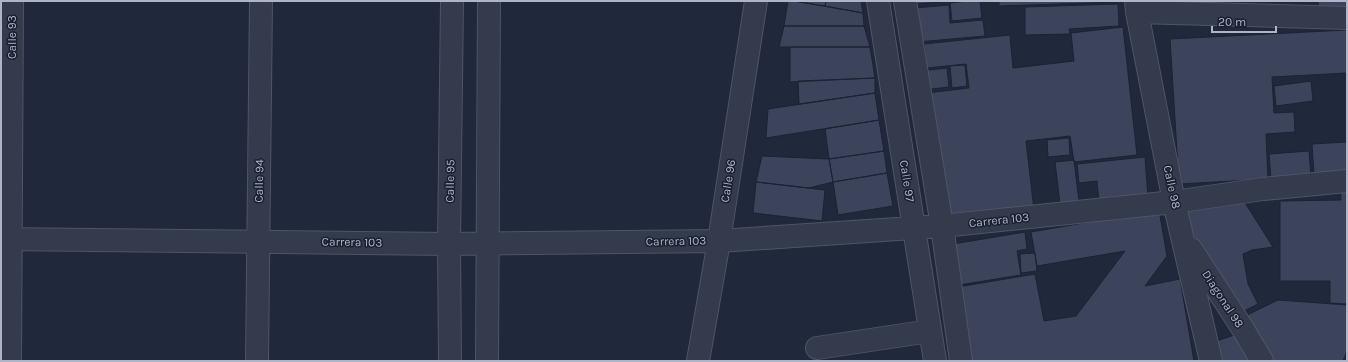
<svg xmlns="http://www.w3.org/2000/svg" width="1348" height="362" font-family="Karla,sans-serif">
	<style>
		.building { fill: #3c445c; stroke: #1b2233 }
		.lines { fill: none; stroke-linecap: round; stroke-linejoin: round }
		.minor-casing { stroke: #4f5567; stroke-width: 24 }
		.minor { stroke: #343b4c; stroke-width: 22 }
		.labels { text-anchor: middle; stroke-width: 3; stroke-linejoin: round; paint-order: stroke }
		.street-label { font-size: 12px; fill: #afb5c8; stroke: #192030 }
	</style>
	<rect width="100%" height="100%" fill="#20283c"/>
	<path class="building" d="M788,1h6l69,12 1,13h-80z
		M794,1h32l-1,5z
		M826,1h35l2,12 -38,-7z
		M912,1h44l-44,3z
		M968,1h12l2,17 -30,3 -2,-18z
		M999,1h118v1l-118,4z
		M1174,1h40l-1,6z
		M1318,1h29v11l-28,1z
		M1118,4l1,22 -50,3 1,5 -45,1v-28z
		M949,5l1,18 33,-3 2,16 -68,6 -3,-34z
		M784,26h80l6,21h-91z
		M1123,27l14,128 -63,7 -4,-26 -44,5 8,69 -91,10 -16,-127 42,-5 -3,-24 -39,4 -3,-24 86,-9 3,33 61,-7 -3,-28z
		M1347,30v43l-75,4 2,36 20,-1 1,20 -29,2 2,45 -89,5 -9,-145z
		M790,47h80l5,31 -85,4z
		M965,65l2,21 -15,2 -2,-22z
		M947,68l2,19 -27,3 -2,-19z
		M875,78v15l-76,11 -1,-23z
		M1311,81l2,20 -37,5 -2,-20z
		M875,93l4,27 -113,18 2,-29z
		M879,120l5,31 -55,8 -4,-30z
		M1069,138l1,17 -22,2 -1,-17z
		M1347,142v30l-33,2 -2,-30z
		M884,151l3,22 -54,9 -4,-23z
		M1309,151l2,26 -40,3 -2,-26z
		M762,156l67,3 4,23 -24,6 -53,-6z
		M1145,157l3,41 -49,4 -2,-21 -18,2 -2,-19z
		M1074,160l6,50 -19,2 -6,-50z
		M887,173l6,33 -55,9 -5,-33z
		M756,182l69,8 -3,31 -69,-8z
		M1340,185h7v119l-17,-1v-22h-50v-80l61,-1z
		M1242,198l31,49 -21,3 -9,4 5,30 10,20 -18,9 -55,-91 -2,-11z
		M1159,210l8,46 -22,30 35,-7 14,82h-223l-13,-74 77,-13 9,47 32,-5 49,-65 -88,15 -6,-34z
		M1025,232l2,17 -10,2 4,24 -62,10 -6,-41z
		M1035,253l2,18 -16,2 -1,-19z
		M1278,300l69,5v46l-4,10h-75l-25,-44z
		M1240,333l17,28h-36l-10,-18z"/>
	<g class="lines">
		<g class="minor-casing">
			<path id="minor" d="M878,1l57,360
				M905,1l37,225 19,135
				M1136,1l1,11 37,190 37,159
				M1137,12l210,6
				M1,239l448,5 270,-3 223,-15 232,-24 89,-13 84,-8
				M1191,249l52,80 19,32
				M817,348l113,-17
				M10,361l2,-360
				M257,361l4,-360
				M450,361l-1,-117 3,-243
				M487,361l2,-360
				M698,361l21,-120 37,-240"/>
		</g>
		<use href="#minor" class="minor"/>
	</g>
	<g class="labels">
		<g class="street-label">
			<text transform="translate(12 37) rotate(-90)" y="4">Calle 93</text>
			<text transform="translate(259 181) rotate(-89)" y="4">Calle 94</text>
			<text transform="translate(450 181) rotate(-89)" y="4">Calle 95</text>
			<text transform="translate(728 181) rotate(-81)" y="4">Calle 96</text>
			<text transform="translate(907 181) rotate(81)" y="4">Calle 97</text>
			<text transform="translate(1172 187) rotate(78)" y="4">Calle 98</text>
			<text transform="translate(999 220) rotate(-6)" y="4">Carrera 103</text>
			<text transform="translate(676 241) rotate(-1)" y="4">Carrera 103</text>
			<text transform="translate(352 242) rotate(1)" y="4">Carrera 103</text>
			<text transform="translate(1223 299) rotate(57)" y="4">Diagonal 98</text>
		</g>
	</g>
	<rect width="1348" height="362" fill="none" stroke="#afb5c8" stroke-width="4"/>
	<path d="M1212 26v6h64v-6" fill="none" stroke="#afb5c8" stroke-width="2"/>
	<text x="1218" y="26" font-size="12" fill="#afb5c8" stroke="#192030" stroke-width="3" paint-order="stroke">20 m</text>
</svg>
